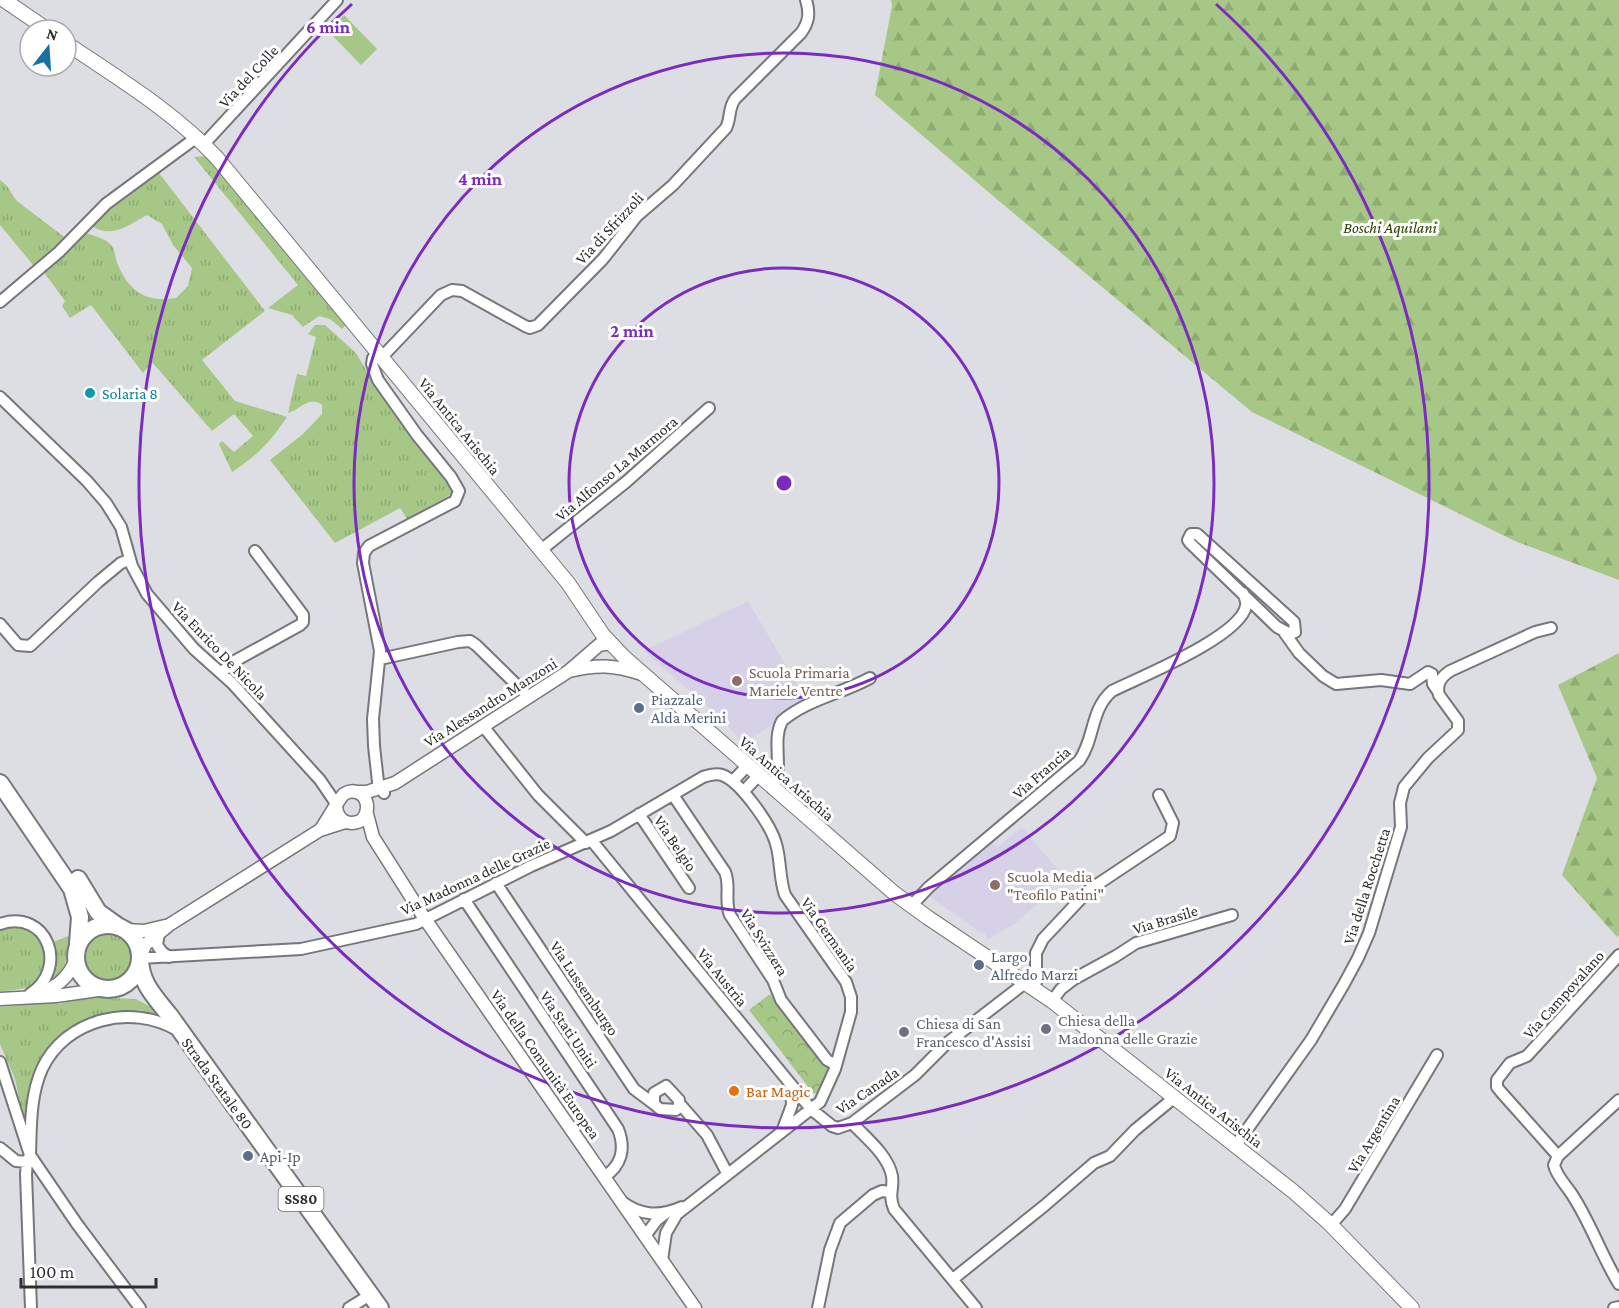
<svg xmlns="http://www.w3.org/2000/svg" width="1619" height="1308" font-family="'Crimson Pro',serif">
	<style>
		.education { fill: #d6d1e7 }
		.grass { fill: url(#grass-tufts) }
		.forest { fill: url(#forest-firs) }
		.park { fill: url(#park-crowns) }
		.pitch { fill: #a6c786 }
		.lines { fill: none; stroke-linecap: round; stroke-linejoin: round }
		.minor-casing { stroke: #75777c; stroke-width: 14 }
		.tertiary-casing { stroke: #75777c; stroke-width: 15 }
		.secondary-casing { stroke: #75777c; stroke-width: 16 }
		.primary-casing { stroke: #75777c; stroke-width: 20 }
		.minor { stroke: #fff; stroke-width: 10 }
		.tertiary { stroke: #fff; stroke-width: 12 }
		.secondary { stroke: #fff; stroke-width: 14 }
		.primary { stroke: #fff; stroke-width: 16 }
		.ring { fill: none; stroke: #7b2cbf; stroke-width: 3 }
		.culture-dot { fill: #0f9aa8; stroke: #fff; stroke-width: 2 }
		.education-dot { fill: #8d6e63; stroke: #fff; stroke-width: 2 }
		.service-dot { fill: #5c6f8a; stroke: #fff; stroke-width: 2 }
		.worship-dot { fill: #6b7280; stroke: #fff; stroke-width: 2 }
		.food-dot { fill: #e8710a; stroke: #fff; stroke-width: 2 }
		.labels { text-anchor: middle; stroke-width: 6; stroke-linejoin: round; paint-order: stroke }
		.shield { fill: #fff; stroke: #6d6d6f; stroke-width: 1.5 }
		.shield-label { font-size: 15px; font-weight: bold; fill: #2e2f31 }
		.street-label { font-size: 16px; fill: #2e2f31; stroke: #fff }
		.park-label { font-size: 16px; font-style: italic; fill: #274000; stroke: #fff }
		.culture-label { font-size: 16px; fill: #0d838f; stroke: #fff; text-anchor: start }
		.education-label { font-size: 16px; fill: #785e54; stroke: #fff; text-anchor: start }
		.service-label { font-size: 16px; fill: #4e5e75; stroke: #fff; text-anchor: start }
		.worship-label { font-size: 16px; fill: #5b616d; stroke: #fff; text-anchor: start }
		.food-label { font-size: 16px; fill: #c56008; stroke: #fff; text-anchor: start }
		.centre { fill: #7b2cbf; stroke: #fff; stroke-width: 3 }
		.ring-label { font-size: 18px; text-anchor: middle; font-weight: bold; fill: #7b2cbf; stroke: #fff; stroke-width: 6; stroke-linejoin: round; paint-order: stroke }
	</style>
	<defs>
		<pattern id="grass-tufts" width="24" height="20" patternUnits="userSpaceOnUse" patternTransform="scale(1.5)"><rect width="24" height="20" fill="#a6c786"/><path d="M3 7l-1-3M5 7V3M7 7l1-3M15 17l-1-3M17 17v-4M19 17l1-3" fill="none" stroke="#8fab74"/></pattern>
		<pattern id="forest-firs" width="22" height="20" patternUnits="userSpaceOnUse" patternTransform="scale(1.5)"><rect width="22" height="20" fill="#a6c786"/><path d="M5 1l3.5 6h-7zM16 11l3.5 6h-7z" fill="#8fab74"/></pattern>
		<pattern id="park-crowns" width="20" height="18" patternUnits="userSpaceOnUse" patternTransform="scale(1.5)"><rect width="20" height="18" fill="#a6c786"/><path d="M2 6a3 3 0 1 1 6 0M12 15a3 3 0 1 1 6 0" fill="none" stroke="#8fab74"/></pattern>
	</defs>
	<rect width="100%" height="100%" fill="#dcdee4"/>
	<path class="education" d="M748,601l58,98 -25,17 -7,8 -31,19 -24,-27 -75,-65z
		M1022,827l39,46 -28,25 5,6 -24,20 -26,15 -3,-6 -5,-1 -51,-36 64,-53 4,5z"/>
	<path class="grass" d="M206,156l140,169 -4,4 -12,-10 -11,-3 -16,11 -11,-12 -24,-7 30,-23 -104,-128z
		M159,173l106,138 -63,49 33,41 52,16c-16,24 -30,39 -55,55l-13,-28 3,-3 12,11 19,-16 -19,-22 -22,17 -60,-69 -9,11 -52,-68 -21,13 -8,-12 3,-5 -22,-30 43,-38c8,3 19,5 25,12 4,4 4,12 6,18 12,28 28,40 59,35l12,-12 4,-18 -19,-23 -11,-21 -15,-9c-18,10 -35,24 -55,11l15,-14z
		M0,180c12,9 9,12 18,22l49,37 -33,27 -34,-41z
		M315,325h10l31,28 20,34 32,44 44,53 2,7 -7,6 -40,22 -7,-11 -65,35 -65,-83 33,-26 19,-20v-9c-14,-10 -21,5 -34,8l9,-39 9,2 10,-39 -8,-3z
		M22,925c16,6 33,28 23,46 -3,6 -8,11 -12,16l-33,5v-63z
		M83 956a25 25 0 1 1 50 0a25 25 0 1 1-50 0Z
		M71,935c-7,20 0,34 -21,46l6,-20 -3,-19z
		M88,997l48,2 13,7 8,8 -17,-4 -25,3 -58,29 -30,76 -2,-1 -6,-19 -4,-19 -15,-35v-37l53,-5 6,2z"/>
	<path class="forest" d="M891,0h728v580l-102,-38 -265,-130 -259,-216 -118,-101 17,-89z
		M1619,653v282l-2,2 -55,-62 35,-97 -39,-93z"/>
	<path class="park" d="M770,994l52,70 3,-1 6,7 -7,24 -11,-1 -64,-83z"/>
	<path class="pitch" d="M344,15l33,34 -16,16 -33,-34z"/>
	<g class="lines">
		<g class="minor-casing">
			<path id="minor" d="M204,144l133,-144
				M0,302l59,-50 47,-48 91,-67
				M378,353l-5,5 -1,6 6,16 39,55 34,42 8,14 -4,10 -86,45 -5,7 -1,10 17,88 -7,68 1,27 4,36 6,11
				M382,357l59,-62 11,-5 10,1 63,35 5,2 8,-3 65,-66 34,-43 36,-31 53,-57c5,-9 2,-20 9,-29l66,-66c8,-11 9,-20 5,-33
				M0,397l87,84 19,22 15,24 11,39 15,28 47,55 38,34 88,97 17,25
				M1191,534h6l97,88 1,10 -5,2 -13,-7 -87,-84 -2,-3z
				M541,550l85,-68 83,-74
				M0,624l18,21 12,1 68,-64 23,-19 8,-3
				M1284,632l15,21 24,23 13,8 45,-4 29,4 18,-12 4,2 1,10 4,6
				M380,659l78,-17 12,-1 6,4 53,52
				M221,673l12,-11 67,-37 3,-3v-7l-48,-64
				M483,726l55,69 48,48
				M733,781l14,-15
				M772,788c13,-19 -1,-46 10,-67 26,-22 59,-27 88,-43
				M744,791l14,-15
				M673,795l52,77c6,14 -1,29 5,43l43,65 8,20 46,60 9,5
				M639,814l50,74
				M592,841l219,268 21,17 6,2 14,-5 63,-48 32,-32 78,-60
				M496,883l138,206 20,15
				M464,899l154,230c8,20 3,37 -14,48
				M911,906l18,-19 150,-126c16,-22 11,-51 33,-70 28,-14 128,-54 134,-85 1,-5 -1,-8 -3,-13
				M0,924c48,-16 69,45 30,70
				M159,933l-2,12 5,7 7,5
				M140,958l161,-9 115,-25 115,-58 80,-35 92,-54c6,-2 13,-4 19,-2 18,6 49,50 54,69 5,16 3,34 9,51l61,87 5,15v15l-16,57 -15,33 -143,112 -11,19 -4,27
				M1033,988l3,-6v-29l7,-14 46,-49 81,-54 3,-13 -14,-28
				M1052,1001l9,-12 13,-10 42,-23 20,-13 96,-28
				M0,1062l30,93 47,69 63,84
				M666,1086l13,14v6l-3,4 -16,-1 -6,-5v-11z
				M1619,1100l-61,56 -4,9c2,10 11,19 17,28 19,28 30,62 48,91
				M679,1103l28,32 20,38
				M852,1123c14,15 36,32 40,53 2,13 -4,18 2,33l82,99
				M783,1129l9,-24 -1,-20
				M1236,1145l75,-105 33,-56 14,-26 11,-25 32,-106 -1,-24 4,-16 24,-29 30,-28v-9l-19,-26c-3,-11 2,-18 11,-24l85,-39 16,-4
				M0,1148l16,13 11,1
				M1558,1156l-57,-64 -4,-5v-7l13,-17 17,-7 92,-101
				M621,1201c20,15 38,16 61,6
				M1331,1225l14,-16 92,-154
				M645,1236l12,-16 9,-7
				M953,1279l91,-73 50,-43 16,-7 25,-26 40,-33
				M31,1308l-5,-134 1,-12 3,-7c1,-29 0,-59 12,-86 23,-50 89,-66 135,-39
				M349,1308l21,-13
				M818,1308l12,-58 10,-27 33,-28 9,-4 8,1
				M1614,1308l5,-1"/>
		</g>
		<g class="tertiary-casing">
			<path id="tertiary" d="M570,670l29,-25 11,-2
				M355,792h12l28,-9 174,-112c29,-7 45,-6 73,3
				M367,814l6,23 52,82 270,389
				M321,829c5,-7 19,-32 23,-35 17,-10 31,11 18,26 -13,7 -25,1 -26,-14
				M125,930l19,1 21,-5
				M140,958l5,-13 24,-20 151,-95 25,-8
				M36,994c20,-6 32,-15 40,-35
				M0,999l56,-3 49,-7"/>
		</g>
		<g class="secondary-casing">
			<path id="secondary" d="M4,0l44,30
				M66,43c53,36 107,68 151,115l351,425 35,52 22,23 269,235 33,24 125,84 242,191 35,31 83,85"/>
		</g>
		<g class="primary-casing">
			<path id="primary" d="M0,783l72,106 8,28 -2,26
				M78,879l20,33 21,15
				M76 957a32 32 0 1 1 64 0a32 32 0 1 1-64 0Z
				M140,958c0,25 15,39 30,58l210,292"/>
		</g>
		<use href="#minor" class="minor"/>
		<use href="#tertiary" class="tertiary"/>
		<use href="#secondary" class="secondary"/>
		<use href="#primary" class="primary"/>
	</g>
	<g class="ring">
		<circle cx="784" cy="483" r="215"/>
		<circle cx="784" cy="483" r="430"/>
		<path d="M1216 4A645 645 0 1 1 352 4"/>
	</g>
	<circle class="culture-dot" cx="90" cy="393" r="6"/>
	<g class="education-dot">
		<circle cx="737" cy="681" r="6"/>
		<circle cx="995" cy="885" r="6"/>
	</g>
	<g class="service-dot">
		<circle cx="639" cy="708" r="6"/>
		<circle cx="979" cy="965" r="6"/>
		<circle cx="248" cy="1156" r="6"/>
	</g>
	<g class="worship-dot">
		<circle cx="1046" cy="1029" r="6"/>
		<circle cx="904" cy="1032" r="6"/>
	</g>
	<circle class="food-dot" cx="734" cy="1091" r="6"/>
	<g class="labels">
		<rect class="shield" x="278.5" y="1187" width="45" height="24" rx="4.5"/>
		<g class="shield-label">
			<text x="301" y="1204">SS80</text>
		</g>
		<g class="street-label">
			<text transform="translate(248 76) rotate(-47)" y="6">Via del Colle</text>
			<text transform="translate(609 228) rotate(-47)" y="6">Via di Sfrizzoli</text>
			<text transform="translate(460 426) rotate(51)" y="6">Via Antica Arischia</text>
			<text transform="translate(616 468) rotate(-40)" y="6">Via Alfonso La Marmora</text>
			<text transform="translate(220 650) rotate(46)" y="6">Via Enrico De Nicola</text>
			<text transform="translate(490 702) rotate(-32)" y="6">Via Alessandro Manzoni</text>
			<text transform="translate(1041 772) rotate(-41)" y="6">Via Francia</text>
			<text transform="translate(787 778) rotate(41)" y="6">Via Antica Arischia</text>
			<text transform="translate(676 843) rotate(56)" y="6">Via Belgio</text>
			<text transform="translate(475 876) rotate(-25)" y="6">Via Madonna delle Grazie</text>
			<text transform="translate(1366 886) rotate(-72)" y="6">Via della Rocchetta</text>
			<text transform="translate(1165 919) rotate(-17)" y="6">Via Brasile</text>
			<text transform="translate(830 934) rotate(55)" y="6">Via Germania</text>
			<text transform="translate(765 942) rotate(58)" y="6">Via Svizzera</text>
			<text transform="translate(723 977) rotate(51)" y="6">Via Austria</text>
			<text transform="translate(585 988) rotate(56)" y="6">Via Lussemburgo</text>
			<text transform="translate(1563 994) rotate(-48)" y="6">Via Campovalano</text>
			<text transform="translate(569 1029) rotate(56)" y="6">Via Stati Uniti</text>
			<text transform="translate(546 1064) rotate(55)" y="6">Via della Comunità Europea</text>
			<text transform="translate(218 1083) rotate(54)" y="6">Strada Statale 80</text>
			<text transform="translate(867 1090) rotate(-34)" y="6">Via Canada</text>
			<text transform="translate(1214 1107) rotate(38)" y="6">Via Antica Arischia</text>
			<text transform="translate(1373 1134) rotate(-59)" y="6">Via Argentina</text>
		</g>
		<g class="park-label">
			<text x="1390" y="233">Boschi Aquilani</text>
		</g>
		<g class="culture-label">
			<text x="102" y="399">Solaria 8</text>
		</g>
		<g class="education-label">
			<text x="749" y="678">Scuola Primaria<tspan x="749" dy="18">Mariele Ventre</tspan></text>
			<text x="1007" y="882">Scuola Media<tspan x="1007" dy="18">"Teofilo Patini"</tspan></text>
		</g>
		<g class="service-label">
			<text x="651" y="705">Piazzale<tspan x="651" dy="18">Alda Merini</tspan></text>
			<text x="991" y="962">Largo<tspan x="991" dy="18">Alfredo Marzi</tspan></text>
			<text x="260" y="1162">Api-Ip</text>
		</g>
		<g class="worship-label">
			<text x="1058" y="1026">Chiesa della<tspan x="1058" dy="18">Madonna delle Grazie</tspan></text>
			<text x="916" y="1029">Chiesa di San<tspan x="916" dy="18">Francesco d'Assisi</tspan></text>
		</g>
		<g class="food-label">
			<text x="746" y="1097">Bar Magic</text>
		</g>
	</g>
	<circle cx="784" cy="483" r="9" class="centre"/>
	<g class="ring-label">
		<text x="328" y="33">6 min</text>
		<text x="480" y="185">4 min</text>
		<text x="632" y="337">2 min</text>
	</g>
	<g transform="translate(48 48) rotate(17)"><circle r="28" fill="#ffffff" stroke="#abacad" stroke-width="1.5"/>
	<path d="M0-4.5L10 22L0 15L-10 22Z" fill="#1a71a1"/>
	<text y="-9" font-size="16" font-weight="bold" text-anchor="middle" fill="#2e2f31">N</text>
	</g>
	<path d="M21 1278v9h135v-9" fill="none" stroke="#2e2f31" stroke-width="3"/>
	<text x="30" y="1278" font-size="18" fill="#2e2f31" stroke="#ffffff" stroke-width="4.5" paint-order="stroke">100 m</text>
</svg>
